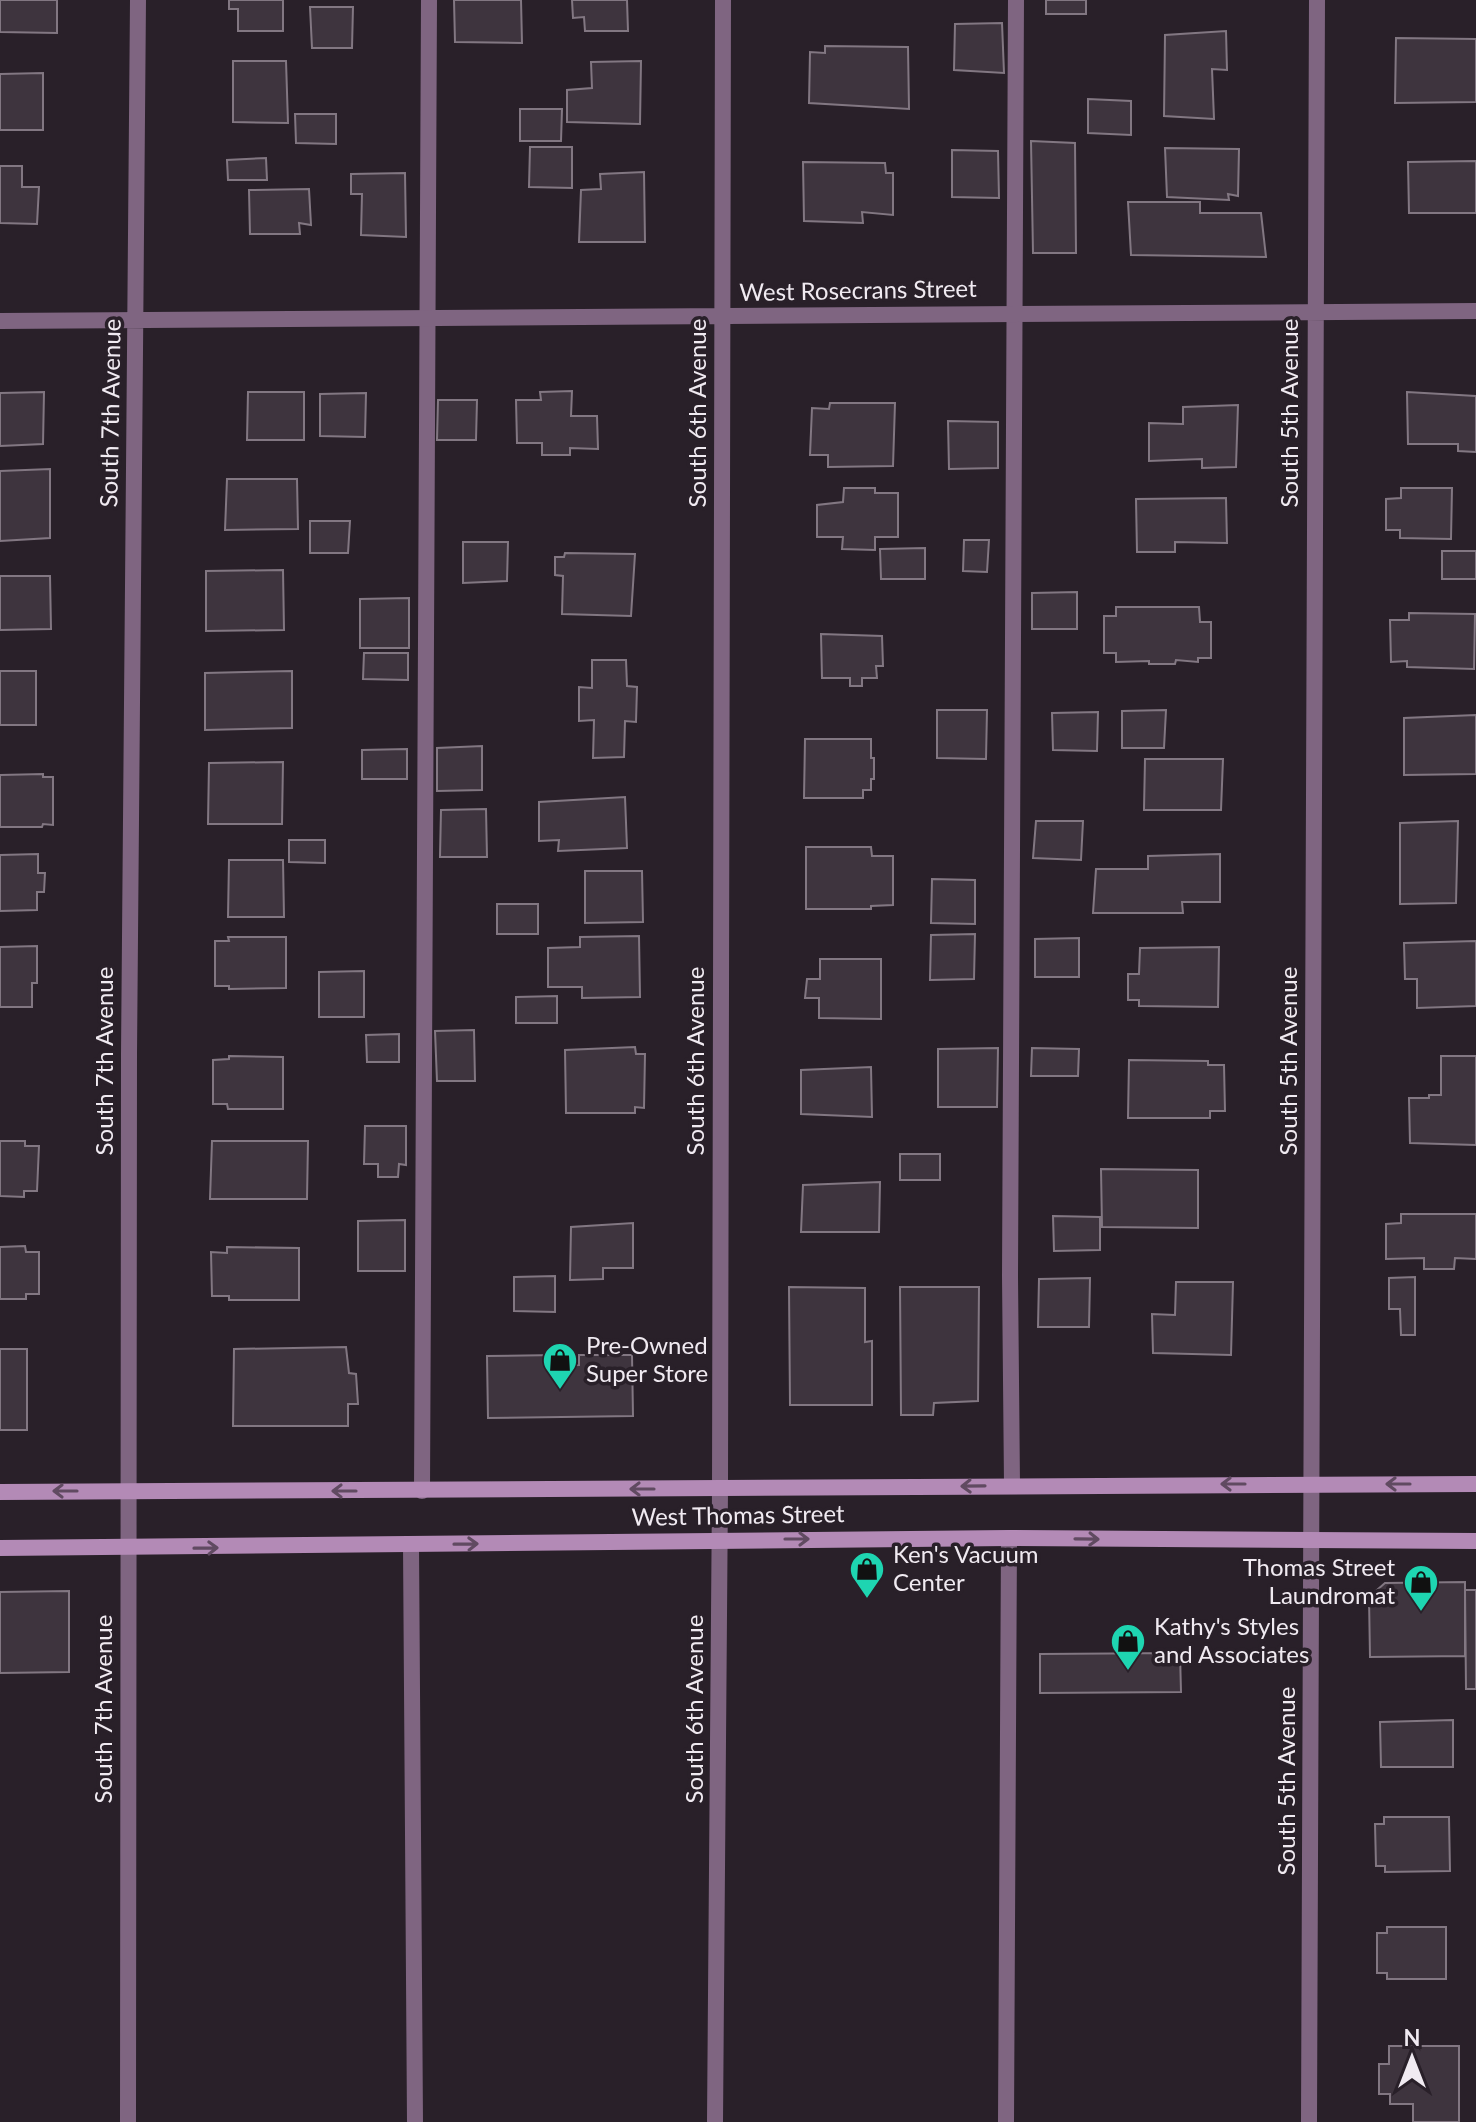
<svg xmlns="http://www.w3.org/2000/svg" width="1476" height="2122" font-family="Lato,sans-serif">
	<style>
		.building { fill: #3e343e; stroke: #827782; stroke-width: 2 }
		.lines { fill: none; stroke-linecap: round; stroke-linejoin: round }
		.service { stroke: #7f6581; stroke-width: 16 }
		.minor { stroke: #7f6581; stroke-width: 16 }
		.secondary { stroke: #b38ab6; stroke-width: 16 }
		.oneway { stroke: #604a61 }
		.labels { text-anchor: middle; stroke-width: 7; stroke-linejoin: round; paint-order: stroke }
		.street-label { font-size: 24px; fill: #f0eaf1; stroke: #292029 }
		.poi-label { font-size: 24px; fill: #f0eaf1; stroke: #292029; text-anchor: start }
	</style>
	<rect width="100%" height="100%" fill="#292029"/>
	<path class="building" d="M0,0h57v33l-57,-1z
		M229,0h54v31h-45v-22h-9z
		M454,0h67l1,43 -67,-1z
		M572,0h55l1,31h-43l-1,-14 -11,1z
		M1046,0h40v14h-40z
		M310,7h43l-1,41h-40z
		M1002,23l2,50 -50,-3 1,-46z
		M1226,31l1,39 -15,-1 2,50 -50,-3 1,-81z
		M1396,38l80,1v63l-81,1z
		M825,46l83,1 1,62 -100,-6 1,-51 15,1z
		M233,61h53l2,62 -55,-1z
		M641,61l-1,63 -73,-2v-32l25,-2 -1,-26z
		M43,73v57h-43v-56z
		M1088,99l43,2v34l-43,-2z
		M520,109h42l-1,32h-41z
		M295,114h41v30l-40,-1z
		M1031,141l44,2 1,110h-43z
		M530,147h42v41l-43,-1z
		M1165,148l74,1 -1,47 -10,-2 1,6 -62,-3z
		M952,150l46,1 1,47 -47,-1z
		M266,158l1,22h-39l-1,-20z
		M1476,161v52h-67l-1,-51z
		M803,162l82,1 1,10h7v42l-31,-3 1,11 -59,-2z
		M0,166h22v21h17l-2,37 -37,-1z
		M644,172l1,70h-66l2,-52 20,-1 -1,-15z
		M405,173l1,64 -45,-2 1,-41h-11v-20z
		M309,189l2,36 -12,-2 1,11h-50l-1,-44z
		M1128,202h72v11h61l5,44 -135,-2z
		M572,391l-1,25h26l1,33 -28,-1v7h-28v-12h-25l-1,-43h25l-1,-8z
		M44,392l-1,52 -43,2v-53z
		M248,392h56v48h-57z
		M1407,392l69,4v56l-18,-1v-7h-50z
		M366,393l-1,44 -45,-1v-42z
		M438,400h39l-1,40h-39z
		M830,403h65l-2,63 -65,1v-12h-18l2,-47 17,1z
		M1238,405l-2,62 -34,1v-9l-53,2v-38l34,1v-17z
		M948,421l50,1v46l-49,1z
		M50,469v69l-50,3v-70z
		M227,479h70l1,50 -73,1z
		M844,488h31v5h23v44h-23v13l-33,-1 1,-12h-26v-32l26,-3z
		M1401,488h51l-1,51 -51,-1v-8h-14v-31l15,-1z
		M1226,498l1,45 -52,-1v10h-38l-1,-53z
		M310,521h40l-2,32h-38z
		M964,540h25l-2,32 -24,-1z
		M463,542h45l-1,39 -44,2z
		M925,548v31h-44l-1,-30z
		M1442,551h34v28h-34z
		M565,553l70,1 -4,62 -69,-2 1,-38 -8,-1v-18h9z
		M283,570l1,60 -78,1v-60z
		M0,576h50l1,53 -51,1z
		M1077,592v37h-45v-36z
		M409,598v50h-49v-49z
		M1116,607h83l1,15h11v36h-13v4l-22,-2 -1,4h-26v-3l-33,1v-9h-12v-37h12z
		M1409,613l66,1 -1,55 -67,-2v-6l-16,1 -1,-42h19z
		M821,634l61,2 1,30h-7l1,12h-15v8h-12v-8h-28z
		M364,653h44v27l-45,-1z
		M592,660h34l1,26 10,1 -1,35 -11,-1 -1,36 -31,1 1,-38 -15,1v-34l13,1z
		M0,671h36v54h-36z
		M292,671v57l-87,2v-57z
		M937,710h50l-1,49 -49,-1z
		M1166,710l-2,38h-42v-37z
		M1098,712l-1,39 -44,-1 -1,-37z
		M1476,715v59l-72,1v-57z
		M805,739h66v19h3v21h-3v11h-8v8h-59z
		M482,746v44l-45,1v-43z
		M407,749v30h-45v-29z
		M1145,759h78l-2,51h-77z
		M283,762l-1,62h-74l1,-61z
		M43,774v3h10v48l-10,-1 -1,3h-42v-52z
		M625,797l2,51 -69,3 1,-11 -20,1v-39z
		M486,809l1,48h-47l1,-47z
		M1036,821h47l-2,39 -48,-2z
		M1458,821l-2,82 -56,1v-81z
		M289,840h36v23l-36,-1z
		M806,847h65l1,9h21v49l-22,1v3h-65z
		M38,854v19h7l-1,19h-7v18l-37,1v-56z
		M1220,854v48h-38l1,11h-90l3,-44h52v-13z
		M229,860h54l1,57h-56z
		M585,871h57l1,51 -58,1z
		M932,879l43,1v44l-44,-1z
		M497,904h41v30h-41z
		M975,934l-1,45 -44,1 1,-45z
		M639,936l1,61 -58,1v-11h-34v-39l32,-1v-10z
		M228,937h58v51l-57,1v-3h-14v-45h14z
		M1079,938v39h-44v-38z
		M1476,941v65l-59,2v-29h-12l-1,-36z
		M37,946v37h-5v24h-32v-60z
		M1219,947l-1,60 -79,-1v-6h-11v-26h11l1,-26z
		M820,959h61v60l-62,-1v-20h-14l2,-19h13z
		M364,971v46h-45v-45z
		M557,996v27h-41v-26z
		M474,1030l1,51h-38l-2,-50z
		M399,1034v28h-32l-1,-27z
		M635,1047l1,7h9l-1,54 -9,-1v6h-69l-1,-63z
		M998,1048l-1,59h-59v-58z
		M1032,1048l47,1 -1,27h-47z
		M229,1056l54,1v52h-55l-1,-5h-14v-44l16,-1z
		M1441,1056h35v89l-66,-2 -1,-45h20v-3h12z
		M1129,1060l79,1v4h16l1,46h-15v7h-82z
		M871,1067l1,50 -71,-3v-44z
		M365,1126h41v39l-7,-1 -1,13h-20v-13h-14z
		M0,1141h25v5h14l-2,45h-13v6l-24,-1z
		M212,1141h96l-1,58h-97z
		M900,1154h40v26h-40z
		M1101,1169l97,1v58l-96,-1z
		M880,1182l-1,50h-78l2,-47z
		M1401,1214h75v45l-21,-1 -1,11h-30v-11l-38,1v-35l15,-1z
		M1053,1216l47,1v33l-46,1z
		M405,1220v51h-47v-50z
		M633,1223v45h-30v11l-33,1 1,-53z
		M25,1246l1,6h13v42h-13v5h-26v-52z
		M227,1247l72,1v52h-70v-4h-17l-1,-44 16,1z
		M555,1276v36l-41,-1v-34z
		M1415,1277v58h-14l-1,-26h-11v-31z
		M1090,1278l-1,49h-51l1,-48z
		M1176,1282h57l-2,73 -78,-2 -1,-39 23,1z
		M789,1287l76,1v54l7,-1v64h-82z
		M900,1287h79l-1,114 -44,2 -1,12h-32z
		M346,1347l3,26 7,1 2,30h-10v22h-115l1,-77z
		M0,1349h27v81h-27z
		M557,1355v11l22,-1v-10h53l1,61 -145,2 -1,-62z
		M1465,1582v74l-95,1 -1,-60 16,-14z
		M1465,1590h11v99h-10z
		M69,1591v81l-69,1v-81z
		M1180,1653l1,39 -141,1v-39z
		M1453,1720v47h-72l-1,-45z
		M1384,1817h65l1,54 -65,1v-6h-9l-1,-42h9z
		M1387,1927h59v52h-59v-6h-10v-40h10z
		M1389,2046h70v76h-46v-18h-23v-10h-11v-30h10z"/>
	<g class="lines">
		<path class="service" d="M1012,1485l-2,-209 6,-1276
			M422,1491l7,-1491
			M411,1545l4,577
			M1006,2122l3,-584"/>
		<path class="minor" d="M0,321l1476,-10
			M128,2122l1,-1068 9,-1054
			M715,2122l5,-633 3,-1489
			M1309,2122l8,-2122"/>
		<path class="secondary" d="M0,1492l1476,-8
			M0,1548l1009,-10 467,3"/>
	</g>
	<defs><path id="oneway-shaft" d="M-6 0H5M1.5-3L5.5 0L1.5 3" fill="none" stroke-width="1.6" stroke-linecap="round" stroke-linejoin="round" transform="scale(2)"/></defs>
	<g class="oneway">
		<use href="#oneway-shaft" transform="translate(1233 1484) rotate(180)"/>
		<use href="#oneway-shaft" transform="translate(1398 1484) rotate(180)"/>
		<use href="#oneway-shaft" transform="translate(973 1486) rotate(179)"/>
		<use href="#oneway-shaft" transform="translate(642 1489) rotate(180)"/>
		<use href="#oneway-shaft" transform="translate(65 1491) rotate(180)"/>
		<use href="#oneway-shaft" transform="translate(344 1491) rotate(180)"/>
		<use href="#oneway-shaft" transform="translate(797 1539)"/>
		<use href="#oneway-shaft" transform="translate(1087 1539) rotate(1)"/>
		<use href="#oneway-shaft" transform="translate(466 1544) rotate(-1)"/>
		<use href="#oneway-shaft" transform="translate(206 1548) rotate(-1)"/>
	</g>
	<defs>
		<g id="shop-pin" transform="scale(1.8)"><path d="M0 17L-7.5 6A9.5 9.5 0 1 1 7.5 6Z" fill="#1ed5b1" stroke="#292029"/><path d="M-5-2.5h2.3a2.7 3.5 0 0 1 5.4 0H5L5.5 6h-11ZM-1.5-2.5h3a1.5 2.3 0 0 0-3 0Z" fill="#111"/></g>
	</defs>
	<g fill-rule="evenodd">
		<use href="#shop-pin" x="560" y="1360"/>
		<use href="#shop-pin" x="867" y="1569"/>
		<use href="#shop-pin" x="1421" y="1582"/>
		<use href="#shop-pin" x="1128" y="1641"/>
	</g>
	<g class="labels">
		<g class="street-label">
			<text transform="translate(858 291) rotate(-1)" y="8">West Rosecrans Street</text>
			<text transform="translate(111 413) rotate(-89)" y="8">South 7th Avenue</text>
			<text transform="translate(698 413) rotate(-90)" y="8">South 6th Avenue</text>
			<text transform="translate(1290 413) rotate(-90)" y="8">South 5th Avenue</text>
			<text transform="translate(105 1061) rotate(-90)" y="8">South 7th Avenue</text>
			<text transform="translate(696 1061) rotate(-90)" y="8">South 6th Avenue</text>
			<text transform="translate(1289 1061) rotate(-90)" y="8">South 5th Avenue</text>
			<text transform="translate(738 1516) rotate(-1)" y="8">West Thomas Street</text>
			<text transform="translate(104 1709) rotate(-90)" y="8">South 7th Avenue</text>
			<text transform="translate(695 1709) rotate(-90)" y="8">South 6th Avenue</text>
			<text transform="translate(1287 1781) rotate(-90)" y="8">South 5th Avenue</text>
		</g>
		<g class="poi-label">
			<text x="586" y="1354">Pre-Owned<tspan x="586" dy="28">Super Store</tspan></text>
			<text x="893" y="1563">Ken's Vacuum<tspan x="893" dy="28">Center</tspan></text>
			<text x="1395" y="1576" text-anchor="end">Thomas Street<tspan x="1395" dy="28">Laundromat</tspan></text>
			<text x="1154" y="1635">Kathy's Styles<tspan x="1154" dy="28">and Associates</tspan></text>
		</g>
	</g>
	<g transform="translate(1412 2058)" stroke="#292029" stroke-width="6" paint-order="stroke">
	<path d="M0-6L14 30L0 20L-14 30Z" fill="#f0eaf1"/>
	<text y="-12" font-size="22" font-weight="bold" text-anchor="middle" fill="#f0eaf1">N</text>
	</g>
</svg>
